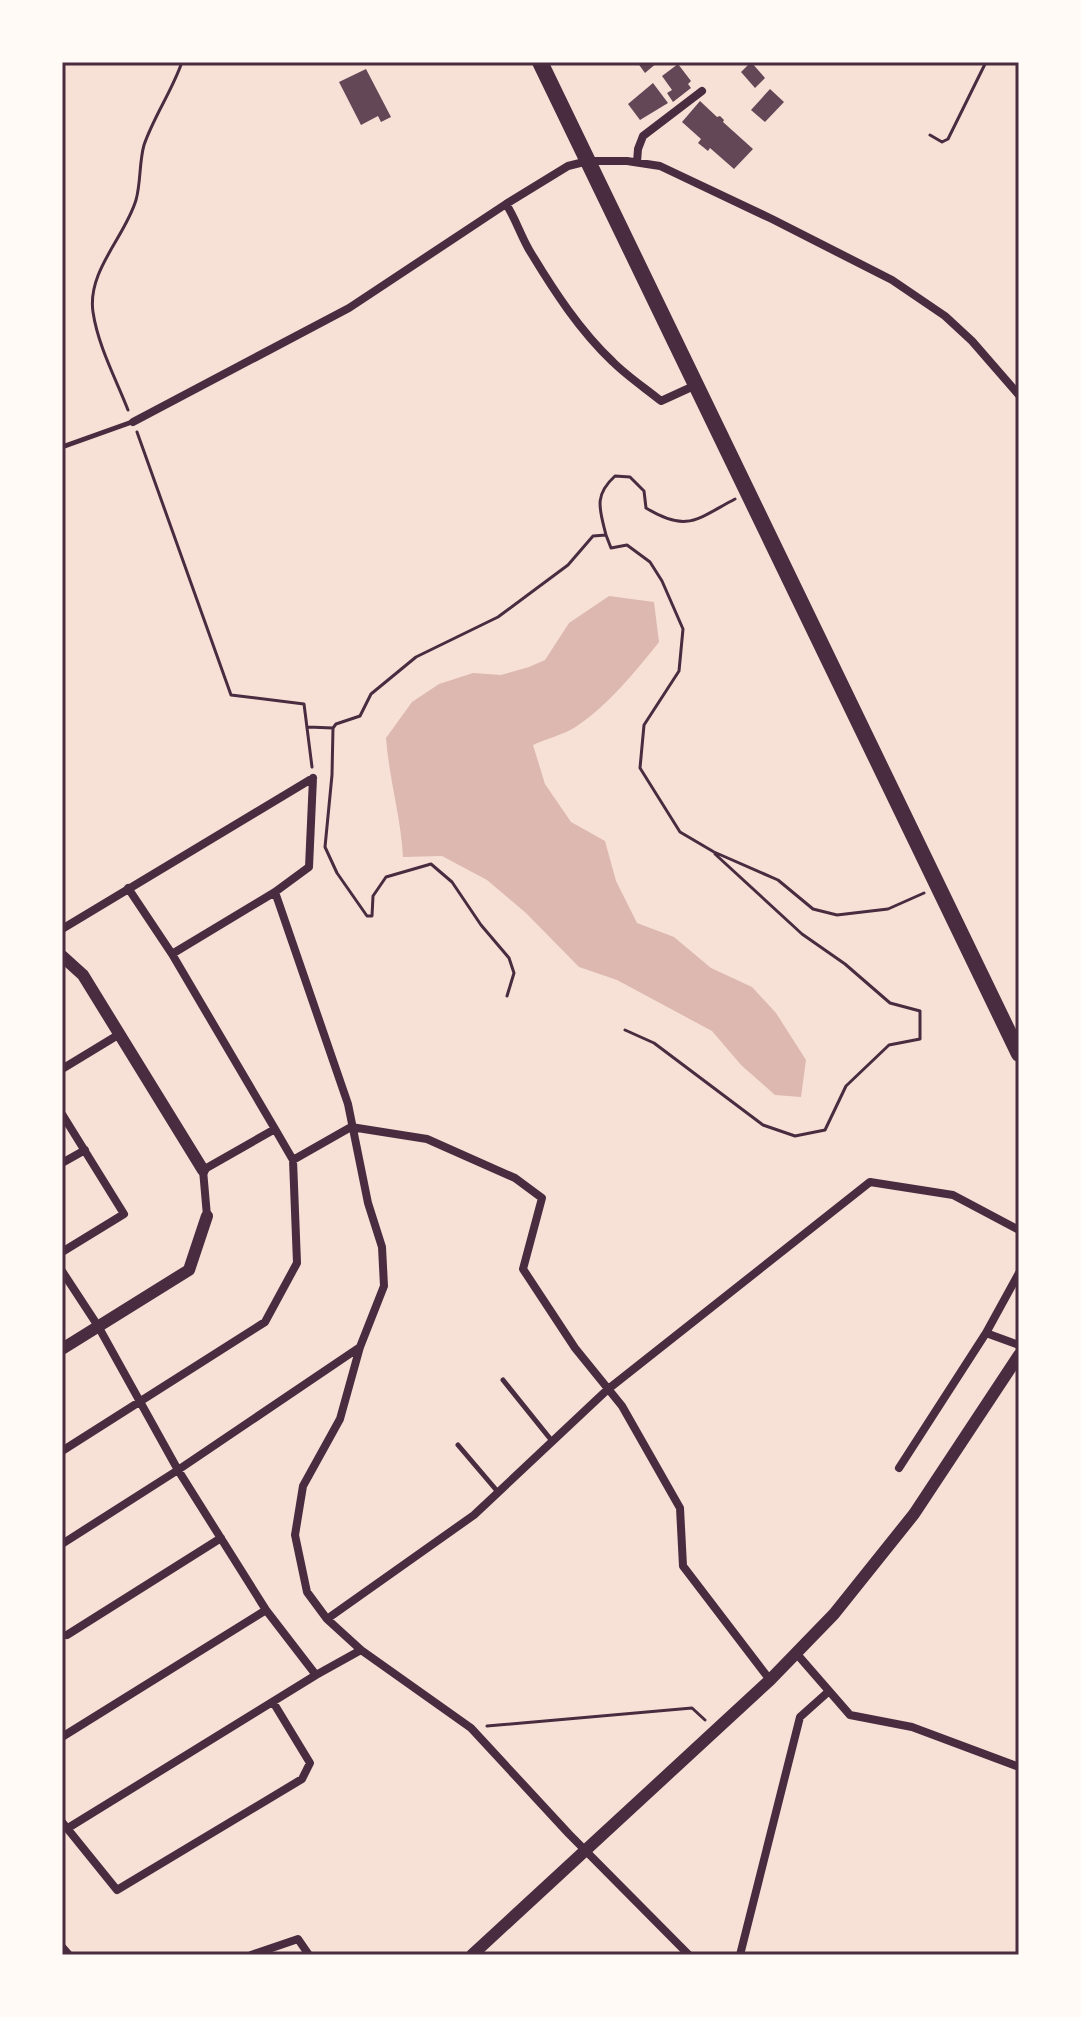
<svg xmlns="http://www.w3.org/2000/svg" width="1081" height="2017" font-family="Georgia,serif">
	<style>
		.water { fill: #dcb8b0 }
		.building { fill: #644757 }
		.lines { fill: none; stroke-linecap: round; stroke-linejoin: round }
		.path { stroke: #4a2c40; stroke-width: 3 }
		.service { stroke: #4a2c40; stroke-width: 5 }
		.minor { stroke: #4a2c40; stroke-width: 8 }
		.tertiary { stroke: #4a2c40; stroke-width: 12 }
		.primary { stroke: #4a2c40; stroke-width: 16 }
		.neatline { fill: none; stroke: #4a2c40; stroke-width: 3 }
	</style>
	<rect width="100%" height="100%" fill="#f7e1d7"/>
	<path class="water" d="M609,596l45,6 5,40c-24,30 -51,64 -85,86 -12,7 -28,11 -41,17l12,39 26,38 34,19 11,40 21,42 37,14 37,31 41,19 24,26 30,47 -5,37 -26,-2 -34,-30 -29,-34 -95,-51 -38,-13 -53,-54 -39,-33 -45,-24 -39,1c-2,-40 -14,-78 -17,-119l26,-36 27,-18 34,-11 28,2 28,-8 16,-7 24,-37z"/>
	<path class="building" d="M637,62h21l-13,11z
		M751,62l14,16 -10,10 -14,-16z
		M678,64l13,17 -3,3 3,4 -18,14 -6,-9 5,-3 -10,-14z
		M366,69l25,48 -10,5 -3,-6 -17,9 -22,-43z
		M653,83l15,20 -28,17 -12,-16z
		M770,89l14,13 -19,20 -14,-12z
		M700,101l17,16 3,-1 4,4 -1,2 30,27 -19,20 -24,-21 -2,3 -10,-8 3,-4 -19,-17z"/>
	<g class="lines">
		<path class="path" d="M930,135l12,7 6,-3 38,-77
			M128,410c-12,-31 -30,-64 -35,-98 -6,-41 32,-75 43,-112 5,-18 3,-37 8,-55 10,-29 28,-54 38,-83
			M137,432l94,263 73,9 8,63
			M606,535c-6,-25 -13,-39 9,-59l15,1 14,14 2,17c41,25 51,11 89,-9
			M308,727l25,1
			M507,996l7,-23 -5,-15 -28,-33 -29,-43 -21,-18 -45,13 -13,19 -1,20h-5l-30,-43 -12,-26 7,-72 1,-47 3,-4 24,-8 11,-22 45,-37 82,-40 70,-52 25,-29 13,-1 5,13 16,-3 23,17 12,19 21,48 -4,42 -35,54 -4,43 40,64 34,20 64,28 35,29 24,6 51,-6 36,-16
			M625,1030l29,13 109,82 32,11 30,-6 21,-44 43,-41 31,-6v-28l-30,-8 -45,-39 -43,-30 -87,-80
			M487,1726l205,-18 13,12"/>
		<path class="service" d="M62,447l70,-25
			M503,1380l49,61
			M458,1445l40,47"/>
		<path class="minor" d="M637,162l1,-13 5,-13 59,-45
			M506,204c10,15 15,33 25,49 23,38 49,78 82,109 14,14 32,26 48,39l35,-16
			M133,422l216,-114 157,-104 62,-38 20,-5h39l33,5 112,53 120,61 53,36 27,25 47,54
			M128,888l44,66 103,175
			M275,892l73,212 20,99 14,44 2,39 -24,61 -20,72 -37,67 -8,49 12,57 20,27 34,31 110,78 98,106 120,121
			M62,929l251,-151
			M172,954l103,-62 34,-25 4,-89
			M62,1069l56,-34
			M62,1114l62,100 -62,38
			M62,1163l23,-13
			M207,1216l-4,-46 72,-41 18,31 58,-33 76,12 88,39 27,20 -19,71 52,79 47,58 58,102 3,58 87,114
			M62,1271l36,55 80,144 88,140 50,65 -248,153
			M986,1333l33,12
			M62,1451l203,-129 32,-59 -4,-103
			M899,1468l87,-135 33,-60
			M62,1544l116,-74 182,-123
			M327,1619l147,-104 133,-125 263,-208 83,13 66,35
			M67,1635l154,-97
			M796,1653l54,62 62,12 107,40
			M316,1675l45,-25
			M62,1737l204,-127
			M62,1822l55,68 185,-111 8,-16 -37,-61
			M62,1947l7,8
			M251,1955l47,-16 11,16
			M740,1955l60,-238 28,-25"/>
		<path class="tertiary" d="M62,956l21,19 120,195
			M62,1349l127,-79 18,-54
			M472,1955l298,-275 64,-66 80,-100 105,-159"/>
		<path class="primary" d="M540,62l479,992"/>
	</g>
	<rect width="1081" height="2017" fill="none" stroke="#fffaf5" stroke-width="128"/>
	<rect x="64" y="64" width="953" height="1889" class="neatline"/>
</svg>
